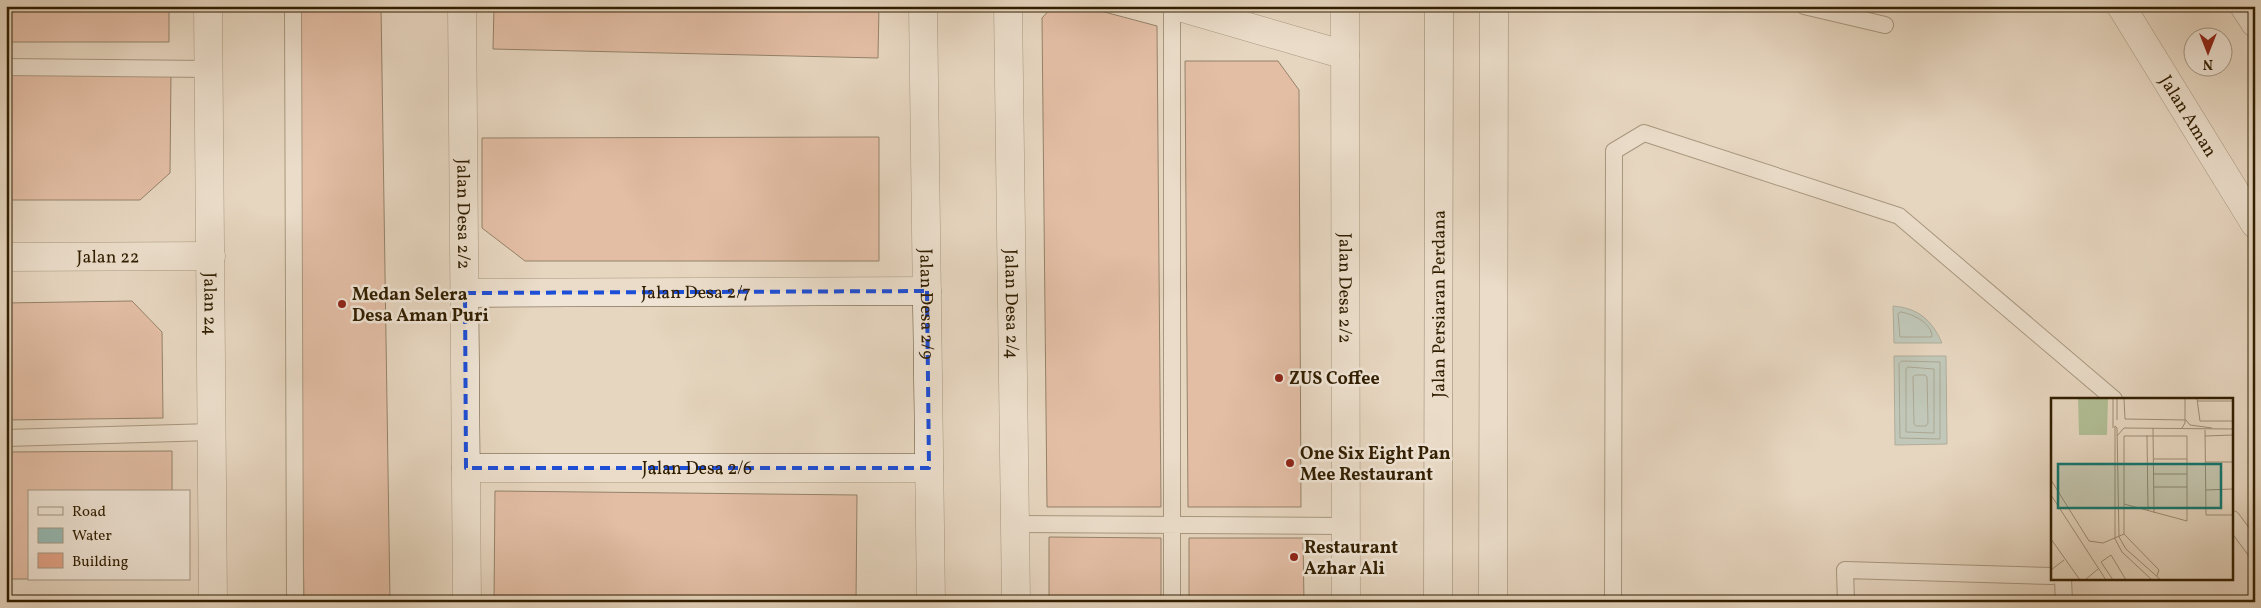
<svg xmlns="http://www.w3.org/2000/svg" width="2261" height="608" font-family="Vollkorn,serif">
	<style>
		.water { fill: #96b9b2; stroke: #6e7b6b }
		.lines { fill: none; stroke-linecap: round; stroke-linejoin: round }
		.shore { stroke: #646c59; stroke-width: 1 }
		.building { fill: #e1a285; stroke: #311e00 }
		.lane-casing { stroke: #5e4c30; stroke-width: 18 }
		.street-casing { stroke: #5e4c30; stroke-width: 29 }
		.secondary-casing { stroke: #311e00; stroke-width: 29 }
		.lane { stroke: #efe4d5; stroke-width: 16 }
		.street { stroke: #efe4d5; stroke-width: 28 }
		.secondary { stroke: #efe4d5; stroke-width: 28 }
		.marked { fill: none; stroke: #1d4ed8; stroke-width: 4; stroke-dasharray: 10 6; stroke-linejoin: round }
		.poi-dot { fill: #8f2418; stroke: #efe4d5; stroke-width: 2 }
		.labels { text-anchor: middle; stroke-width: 5; stroke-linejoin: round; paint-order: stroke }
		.street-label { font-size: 18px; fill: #311e00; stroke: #efe4d5 }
		.poi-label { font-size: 18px; font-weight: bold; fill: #311e00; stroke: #efe4d5; text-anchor: start }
		.inset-road { fill: none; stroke: #9e8c73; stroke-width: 1 }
		.view { fill: #0f766e; fill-opacity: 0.15; stroke: #0f766e; stroke-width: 2.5 }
		.inset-edge { fill: none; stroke: #311e00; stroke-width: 2.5 }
	</style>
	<rect width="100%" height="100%" fill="#e6d6bf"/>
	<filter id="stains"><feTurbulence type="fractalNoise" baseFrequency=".004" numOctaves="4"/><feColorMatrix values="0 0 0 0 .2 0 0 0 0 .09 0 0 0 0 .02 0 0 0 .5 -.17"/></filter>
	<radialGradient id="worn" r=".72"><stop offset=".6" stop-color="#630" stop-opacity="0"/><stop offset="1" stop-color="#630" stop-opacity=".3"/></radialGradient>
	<path class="water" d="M1893,306c25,2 39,14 49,37h-48z
		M1894,356h52l1,88 -52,1z"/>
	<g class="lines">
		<path class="shore" d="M1901,312c12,2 31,11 31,25h-32l-2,-23z
			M1902,361l38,1v77l-40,-1 -1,-74z
			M1908,367l26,2v64l-28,-1v-62z
			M1916,375h9l2,2 1,46 -2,3h-10l-2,-2 -1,-47z"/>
	</g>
	<path class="building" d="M6,6h163v36h-163z
		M295,6h86l9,596h-86z
		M494,6h385l-1,52 -385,-9z
		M1053,6h29l75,20 4,481h-114l-5,-489z
		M1185,61h93l21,29 2,417h-113z
		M6,73h165l-1,100 -30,27h-134z
		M879,137v124h-354l-43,-33v-90z
		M132,301l30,31 1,86 -157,2v-117z
		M172,451v41h-143v87h-23v-127z
		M495,491l362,4 -1,107h-362z
		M1049,537l112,1v64h-112z
		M1189,538h114l1,64h-115z"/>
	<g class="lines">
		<g class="lane-casing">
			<path id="lane" d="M293,6l2,596
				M1804,6l81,19
				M6,67l203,2
				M6,438l206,-6
				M2232,519l23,31
				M1015,524l331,2
				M2063,579l1,23
				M1172,602v-596
				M1613,602l1,-451 30,-18 255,83 215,183
				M1846,602l-1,-32 207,6"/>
		</g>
		<g class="street-casing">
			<g id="street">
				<path id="s1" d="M208,6l5,596"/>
				<path id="s2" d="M462,6l5,596"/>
				<path id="s3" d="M923,6l8,596"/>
				<path id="s4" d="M1008,6l8,596"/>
				<path d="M1176,6l169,49"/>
				<path id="s5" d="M1345,6l1,596"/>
				<path id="s6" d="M2121,6l134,218"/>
				<path d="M2244,6l11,17"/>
				<path id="s7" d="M6,257l205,-1"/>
				<path id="s8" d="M465,293l462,-2"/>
				<path id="s9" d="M466,468h463"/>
			</g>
		</g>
		<g class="secondary-casing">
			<g id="secondary">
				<path id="s10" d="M1438,602l1,-596"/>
				<path d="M1493,602l1,-596"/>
			</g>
		</g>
		<use href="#lane" class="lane"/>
		<use href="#street" class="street"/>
		<use href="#secondary" class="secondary"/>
	</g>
	<path d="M0 0H2261V608H0ZM927,291l2,177h-463l-1,-175z" fill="#e6d6bf" fill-opacity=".55" fill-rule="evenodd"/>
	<path class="marked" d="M927,291l2,177h-463l-1,-175z"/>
	<g class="poi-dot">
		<circle cx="342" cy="304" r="5"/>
		<circle cx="1279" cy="378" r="5"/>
		<circle cx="1290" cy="463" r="5"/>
		<circle cx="1294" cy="557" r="5"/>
	</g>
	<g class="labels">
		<g class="street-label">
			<text dy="6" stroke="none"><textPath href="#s6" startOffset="129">Jalan Aman</textPath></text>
			<text dy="6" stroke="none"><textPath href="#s2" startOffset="208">Jalan Desa 2/2</textPath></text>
			<text dy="6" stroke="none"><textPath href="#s7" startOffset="102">Jalan 22</textPath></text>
			<text dy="6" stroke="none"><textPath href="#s5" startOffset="282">Jalan Desa 2/2</textPath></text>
			<text dy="6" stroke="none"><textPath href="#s8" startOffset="231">Jalan Desa 2/7</textPath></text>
			<text dy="6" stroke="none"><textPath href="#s1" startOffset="298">Jalan 24</textPath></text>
			<text dy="6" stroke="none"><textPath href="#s3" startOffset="298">Jalan Desa 2/9</textPath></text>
			<text dy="6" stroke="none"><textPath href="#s4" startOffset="298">Jalan Desa 2/4</textPath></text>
			<text dy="6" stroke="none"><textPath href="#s10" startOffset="298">Jalan Persiaran Perdana</textPath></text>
			<text dy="6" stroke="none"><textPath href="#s9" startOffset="231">Jalan Desa 2/6</textPath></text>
		</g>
		<g class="poi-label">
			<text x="352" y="300">Medan Selera<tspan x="352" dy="21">Desa Aman Puri</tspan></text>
			<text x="1289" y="384">ZUS Coffee</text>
			<text x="1300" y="459">One Six Eight Pan<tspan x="1300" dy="21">Mee Restaurant</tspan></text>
			<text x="1304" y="553">Restaurant<tspan x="1304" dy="21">Azhar Ali</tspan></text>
		</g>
	</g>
	<g transform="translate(2051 398)">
		<rect width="182" height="182" fill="#e6d6bf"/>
		<path d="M27,1h30l-1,36h-28z" fill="#b1be95"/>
		<path class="inset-road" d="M73,1l1,20 61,1M146,1l3,22h33M146,3h36M66,22v-21M135,22l4,5 22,3M62,30v-29M102,30l1,85M131,30l3,-5v-24M154,32l1,85h27M96,37l1,76M66,38l7,-8 109,1M154,38l28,-1M103,61h33M154,64h28M103,76h33M0,82l38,61 14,2 21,-9M103,89h33M155,92l27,-1M0,97l55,85M73,106l63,17v-85h-63v98M73,136l35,36 -2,6M0,141l29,41M0,172l13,-10M34,182l13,-11M62,182l-12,-18 10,-7 15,25M101,182l-30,-28 -7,-13v-113l2,2 2,109 7,12 35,31"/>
		<path class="view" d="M7,66h163v44h-163z"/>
		<rect width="182" height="182" class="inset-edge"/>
	</g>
	<rect width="2261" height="608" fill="none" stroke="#e6d6bf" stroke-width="25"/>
	<rect x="8" y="8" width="2246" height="593" fill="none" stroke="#311e00" stroke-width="2.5"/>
	<rect x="12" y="12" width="2236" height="583" fill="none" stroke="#311e00"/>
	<rect x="28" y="490" width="162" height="90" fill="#efe4d5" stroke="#a39580"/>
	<rect x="38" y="507" width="25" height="8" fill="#efe4d5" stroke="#a39580"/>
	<text x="72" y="516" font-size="15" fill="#311e00">Road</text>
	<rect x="38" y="528" width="25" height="15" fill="#96b9b2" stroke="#a39580"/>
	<text x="72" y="540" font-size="15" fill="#311e00">Water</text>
	<rect x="38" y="553" width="25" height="15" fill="#e1a285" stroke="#a39580"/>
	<text x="72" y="566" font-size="15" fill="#311e00">Building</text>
	<g transform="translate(2208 52) rotate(180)"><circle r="24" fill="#efe4d5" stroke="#a39580"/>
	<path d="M0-4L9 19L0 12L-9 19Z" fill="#8f2418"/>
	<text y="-8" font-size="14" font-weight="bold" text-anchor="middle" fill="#311e00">N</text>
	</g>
	<rect width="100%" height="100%" filter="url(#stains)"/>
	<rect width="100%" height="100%" fill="url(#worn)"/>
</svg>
